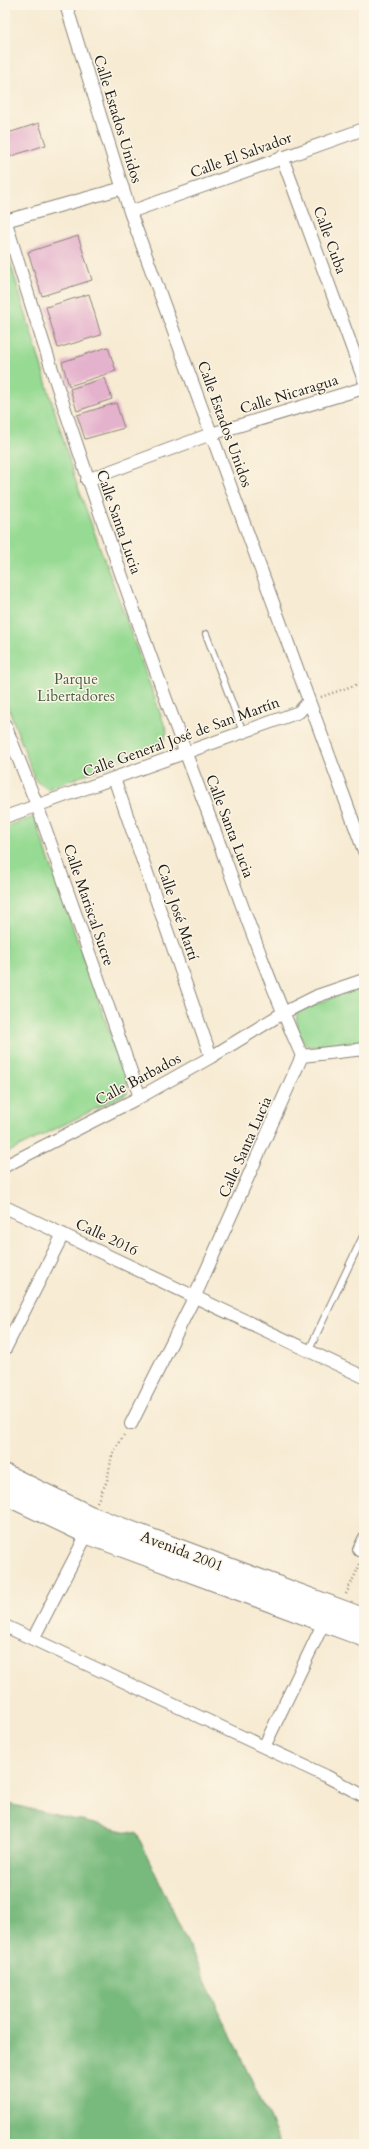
<svg xmlns="http://www.w3.org/2000/svg" width="369" height="2149" font-family="Cardo,serif">
	<style>
		.green { fill: #96da93; stroke: #597b58 }
		.forest { fill: #78ba7d; stroke: #4a6b4c }
		.building { fill: #e5b2cd }
		.lines { fill: none; stroke-linecap: round; stroke-linejoin: round }
		.service-casing { stroke: #8a8478; stroke-width: 8 }
		.minor-casing { stroke: #8a8478; stroke-width: 14 }
		.primary-casing { stroke: #8a8478; stroke-width: 21 }
		.path { stroke: #8a8478; stroke-width: 2.5; stroke-dasharray: 1 3; stroke-linecap: butt }
		.service { stroke: #fff; stroke-width: 6 }
		.minor { stroke: #fff; stroke-width: 12 }
		.primary { stroke: #fff; stroke-width: 19 }
		.labels { text-anchor: middle; stroke-width: 3; stroke-linejoin: round; paint-order: stroke }
		.street-label { font-size: 15px; fill: #1c1c1c; stroke: #fcf5e5 }
		.park-label { font-size: 15px; fill: #475e46; stroke: #fcf5e5 }
	</style>
	<rect width="100%" height="100%" fill="#fcf5e5"/>
	<filter id="ink" filterUnits="userSpaceOnUse"><feTurbulence type="fractalNoise" baseFrequency=".025" numOctaves="2"/><feDisplacementMap in="SourceGraphic" scale="8" xChannelSelector="R" yChannelSelector="G"/><feConvolveMatrix kernelMatrix="1 2 1 2 8 2 1 2 1" color-interpolation-filters="sRGB"/></filter>
	<filter id="wash" filterUnits="userSpaceOnUse"><feTurbulence type="fractalNoise" baseFrequency=".012" numOctaves="4" result="noise"/><feDisplacementMap in="SourceGraphic" scale="16" xChannelSelector="R" yChannelSelector="G"/><feGaussianBlur stdDeviation="0.9" result="paint"/><feColorMatrix in="noise" values="0 0 0 0 0 0 0 0 0 0 0 0 0 0 0 0 0 1.4 0 .05"/><feComposite in="paint" operator="in"/></filter>
	<g filter="url(#wash)">
		<rect width="100%" height="100%" fill="#f7ebd3"/>
		<path class="green" d="M5,245l70,234 92,253 -5,14 -115,43 -11,-8 -31,-82z
			M34,817l93,265v11l-122,61v-327z
			M364,987v54l-55,6c-10,-8 -14,-23 -12,-35l54,-22z"/>
		<path class="forest" d="M5,1803l132,31 144,310h-276z"/>
		<g id="blocks">
			<path class="building" d="M39,123l7,22 -41,13v-24z
				M78,236l14,44 -50,16 -14,-44z
				M89,294l12,41 -43,13 -12,-41z
				M108,347l8,24 -47,15 -7,-24z
				M105,378l7,21 -35,12 -7,-22z
				M116,403l8,25 -39,11 -8,-24z"/>
		</g>
	</g>
	<g filter="url(#ink)">
		<use href="#blocks" fill-opacity="0" stroke="#8a8478" stroke-width="1"/>
		<g class="lines">
			<g class="service-casing">
				<path id="service" d="M206,634l37,98
					M309,1350l55,-116"/>
			</g>
			<g class="minor-casing">
				<path id="minor" d="M66,5l64,207 234,639
					M282,157l82,223
					M130,212l234,-83
					M5,219c58,194 125,385 196,575 33,88 63,177 101,262l-107,240 -64,128
					M5,221l118,-33
					M87,480l124,-46 153,-46
					M5,725l32,80 103,292
					M114,778l97,279
					M5,817l294,-105 10,-11
					M302,1056l62,-7
					M5,1166l135,-69 71,-40 72,-44 34,-17 47,-16
					M5,1207l359,170
					M5,1349l58,-115
					M359,1550l5,-11
					M5,1626l321,150 38,20
					M33,1639l54,-105
					M264,1747l60,-125"/>
			</g>
			<g class="primary-casing">
				<path id="primary" d="M5,1474l86,42 273,102
					M5,1495l82,39 277,103"/>
			</g>
			<path class="path" d="M321,697l43,-15
				M97,1502l10,-21 5,-26 12,-20
				M346,1594l15,-32"/>
			<use href="#service" class="service"/>
			<use href="#minor" class="minor"/>
			<use href="#primary" class="primary"/>
		</g>
	</g>
	<g class="labels">
		<g class="street-label">
			<text transform="translate(118 119) rotate(73)" y="5">Calle Estados Unidos</text>
			<text transform="translate(241 155) rotate(-20)" y="5">Calle El Salvador</text>
			<text transform="translate(330 240) rotate(70)" y="5">Calle Cuba</text>
			<text transform="translate(289 394) rotate(-17)" y="5">Calle Nicaragua</text>
			<text transform="translate(225 424) rotate(70)" y="5">Calle Estados Unidos</text>
			<text transform="translate(119 522) rotate(71)" y="5">Calle Santa Lucia</text>
			<text transform="translate(181 737) rotate(-20)" y="5">Calle General José de San Martín</text>
			<text transform="translate(230 826) rotate(69)" y="5">Calle Santa Lucia</text>
			<text transform="translate(89 905) rotate(71)" y="5">Calle Mariscal Sucre</text>
			<text transform="translate(178 912) rotate(71)" y="5">Calle José Martí</text>
			<text transform="translate(138 1079) rotate(-28)" y="5">Calle Barbados</text>
			<text transform="translate(245 1147) rotate(-66)" y="5">Calle Santa Lucia</text>
			<text transform="translate(107 1237) rotate(25)" y="5">Calle 2016</text>
			<text transform="translate(182 1551) rotate(21)" y="5">Avenida 2001</text>
		</g>
		<g class="park-label">
			<text x="76" y="684">Parque<tspan x="76" dy="17">Libertadores</tspan></text>
		</g>
	</g>
	<rect width="369" height="2149" fill="none" stroke="#fcf5e5" stroke-width="20"/>
</svg>
